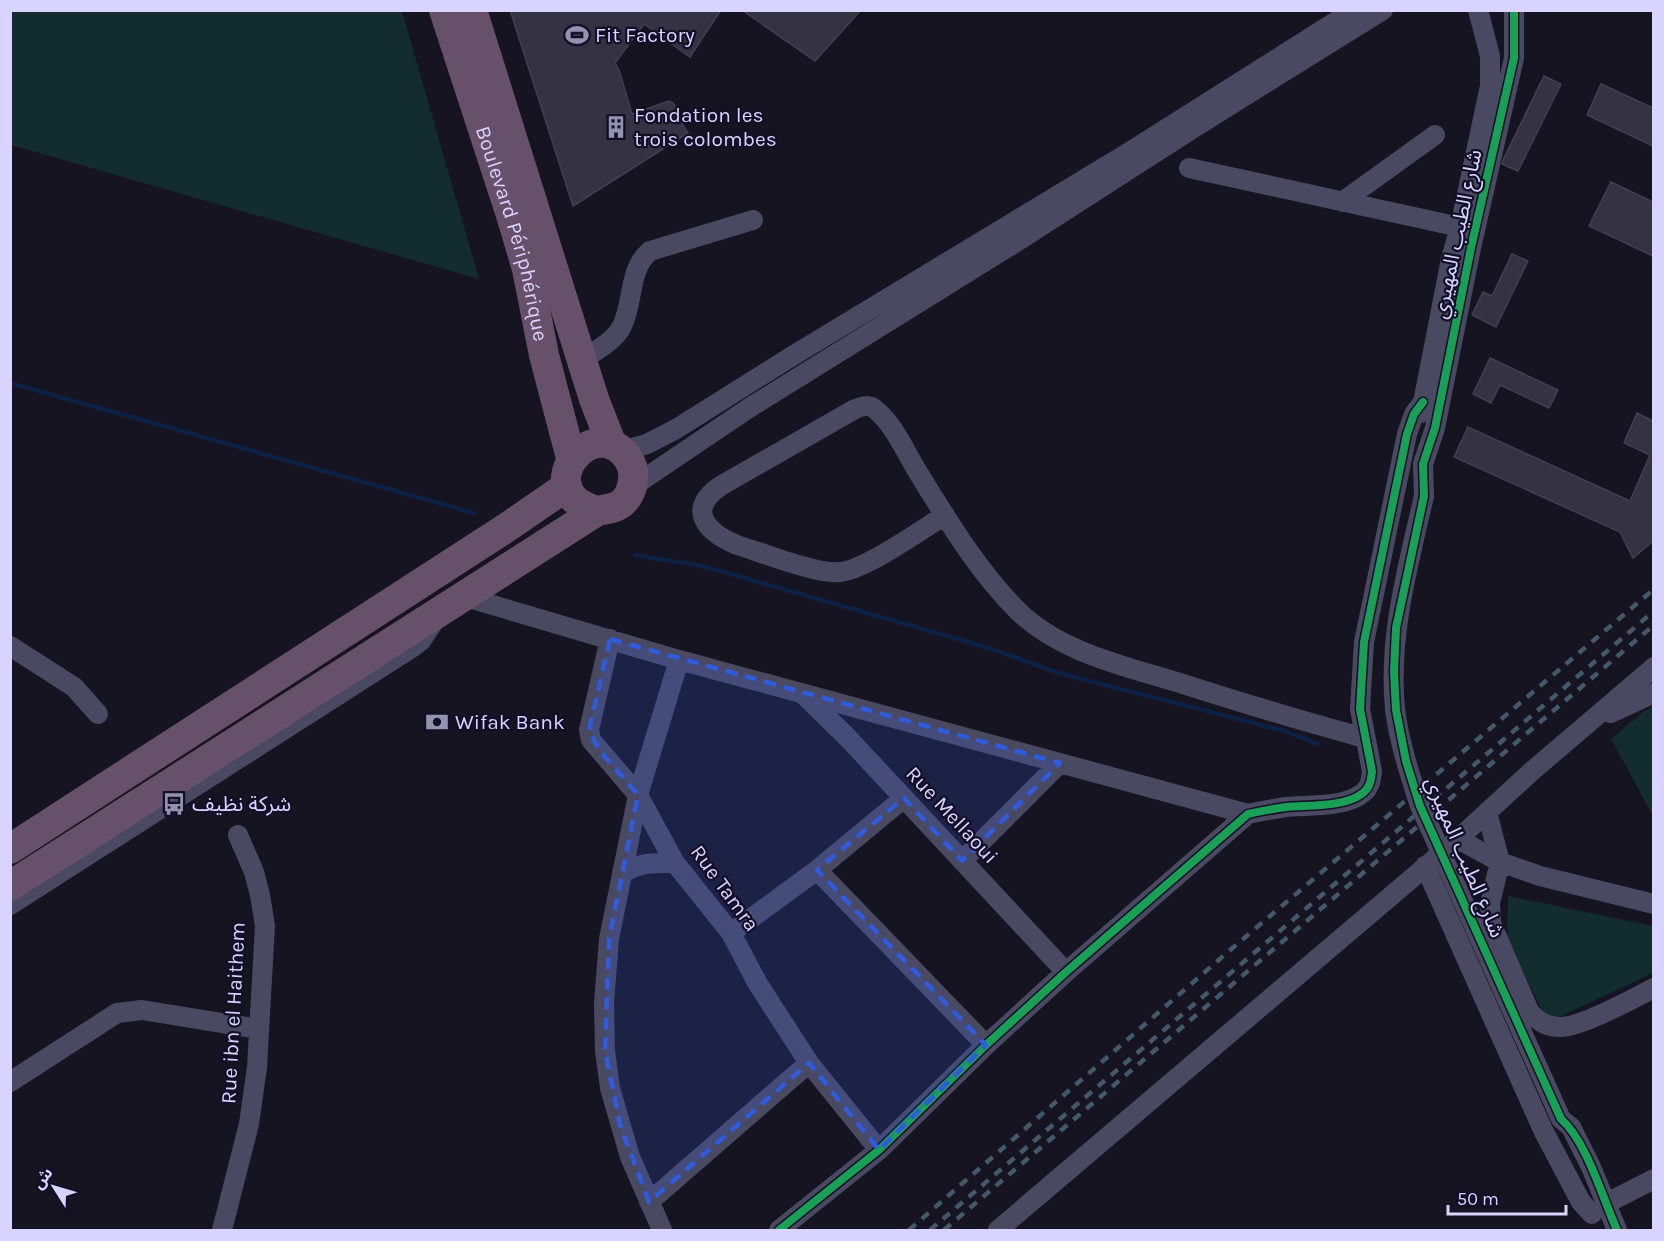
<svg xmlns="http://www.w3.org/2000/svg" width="1664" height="1241" font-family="Karla,'Noto Sans Arabic',sans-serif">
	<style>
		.green { fill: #132c2d }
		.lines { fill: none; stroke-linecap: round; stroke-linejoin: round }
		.stream { stroke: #0d2144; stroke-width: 4.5 }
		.building { fill: #343243; stroke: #433f54; stroke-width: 1.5 }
		.minor { stroke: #4a4962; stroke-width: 20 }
		.highway { stroke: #67516a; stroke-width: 30 }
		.rail { stroke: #43596b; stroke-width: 4.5; stroke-dasharray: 9 8; stroke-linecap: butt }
		.minor-bridge { stroke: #4a4962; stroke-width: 20 }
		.cycleway-casing { stroke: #130f26; stroke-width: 11 }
		.cycleway { stroke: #1a9f57; stroke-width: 8 }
		.marked { fill: #305bdc; fill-opacity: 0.2; stroke: #305bdc; stroke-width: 4.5; stroke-dasharray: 12 8; stroke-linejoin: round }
		.labels { text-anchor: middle; stroke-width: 4.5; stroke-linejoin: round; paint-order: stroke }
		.poi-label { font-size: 21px; fill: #d9d4ff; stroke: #130f26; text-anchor: start }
		.street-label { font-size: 21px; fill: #d9d4ff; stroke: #130f26 }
	</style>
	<rect width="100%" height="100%" fill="#161421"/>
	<path class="green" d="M10,11h392l77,268 -468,-134z
		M1653,706v110l-42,-77 32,-27z
		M1508,896l145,30v47l-105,49 -41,-81z"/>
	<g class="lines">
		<path class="stream" d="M10,383l464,130
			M635,555l67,11 290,83 63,23 229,59 34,13"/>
	</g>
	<path class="building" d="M510,10h211l-31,47 -46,-33 -29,39 4,7 13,44 37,-13 4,2 11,17 -3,2 7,11 -115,73z
		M742,10h119l-46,51z
		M1544,76l17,8 -43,87 -16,-7 2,-6z
		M1601,84l52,24v38l-66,-31z
		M1611,182l42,20v54l-64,-30z
		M1512,254l16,7 -32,66 -24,-12 11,-23 9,4z
		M1490,358l68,32 -9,18 -49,-23 -9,18 -18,-9z
		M1637,413l16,8v120l-20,17 -13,-26 -166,-75 14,-30 162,74 20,-46 -26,-12z"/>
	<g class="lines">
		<path class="minor" d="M1189,168l271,59
			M1342,202l93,-67
			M582,360c13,-9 33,-19 40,-34 12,-24 6,-57 28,-75l103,-31
			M1421,413l30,-154 9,-32 30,-141v-30l-12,-46
			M622,451l25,-7 29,-15 118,-74 337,-204 223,-141
			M632,487l117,-79 272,-169 174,-112 188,-117
			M1424,496l-1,-32 12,-36 36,-180 43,-190v-48
			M945,515c-24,15 -80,55 -105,57 -23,3 -79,-20 -103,-27 -31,-13 -52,-36 -15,-60l133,-76c8,-3 14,-5 21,1 19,16 30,43 43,64 29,47 59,97 98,136 44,44 113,57 169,75 60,19 119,37 179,53
			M462,596l217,64 569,154
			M610,639l-21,91 2,10 47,55 37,68 56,70 27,51 51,79 70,87
			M10,646l64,41 24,27
			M804,695l43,42 219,235
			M1611,713l43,-20
			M1487,812l13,50 -10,41 1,20 38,88c9,11 19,17 33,16 23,-2 70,-28 92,-39
			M1458,839l42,23 40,14 114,28
			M962,861l98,-98
			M1425,866l118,264 38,72 11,12
			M817,870l169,175
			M622,873c20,-11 31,-10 53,-10
			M10,905l403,-258 8,-6 12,-18
			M731,933l86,-63 87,-72
			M1544,1081l17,38 10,8 20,40 26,63
			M10,1082l107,-69 25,-3 117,19
			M649,1202l160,-139
			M1605,1204l49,-25
			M222,1230l27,-106 8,-57 8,-141 -5,-31 -6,-23 -16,-37
			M662,1230l-32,-73 -20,-69 -5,-37 -1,-48 5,-64 29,-144 41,-135
			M779,1230l100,-80 107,-105 80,-73 182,-158c13,-3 25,-5 38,-7 21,-2 57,0 74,-12 10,-6 11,-14 12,-24l-12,-62 4,-67 43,-208 7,-20 9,-12
			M998,1230l460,-391 74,-68 122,-104"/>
		<g class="highway">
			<path id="s1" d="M444,10l67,205 16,54 17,86 27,103"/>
			<path d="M472,10l122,389 18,46"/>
			<path d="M10,849l499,-323 58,-40"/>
			<path d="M10,886l587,-375c5,-1 12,-2 18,-4 17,-6 23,-32 14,-47 -33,-53 -104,31 -32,51"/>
		</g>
		<path class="rail" d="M909,1230l320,-279 425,-362
			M930,1230l724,-619
			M944,1230l710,-605"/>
		<path class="minor-bridge" d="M1424,496c-16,70 -36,141 -29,213 4,33 15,66 25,97l124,275"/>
		<g class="cycleway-casing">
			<path id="cycleway" d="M1514,10v48l-43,190 -36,180 -12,36 1,32 -28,132 -2,44 2,38 10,51 14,45 141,313c25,21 42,80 56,111
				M779,1230l100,-80 107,-105 80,-73 182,-158c13,-3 25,-5 38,-7 21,-2 57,0 74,-12 10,-6 11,-14 12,-24l-12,-62 4,-67 43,-208 7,-20 9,-12"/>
		</g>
		<use href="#cycleway" class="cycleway"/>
	</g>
	<path class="marked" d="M610,639l450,124 -98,98 -58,-63 -87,72 169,175 -107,105 -70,-87 -160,139 -29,-77 -15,-74 4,-112 29,-144 -39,-45 -10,-20z"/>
	<defs>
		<g id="stadium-bare" transform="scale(1.8)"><path d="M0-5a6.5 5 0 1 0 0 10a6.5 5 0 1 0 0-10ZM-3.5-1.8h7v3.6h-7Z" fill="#9591b1" stroke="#130f26" stroke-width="2.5" paint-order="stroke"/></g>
		<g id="building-bare" transform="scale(1.8)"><path d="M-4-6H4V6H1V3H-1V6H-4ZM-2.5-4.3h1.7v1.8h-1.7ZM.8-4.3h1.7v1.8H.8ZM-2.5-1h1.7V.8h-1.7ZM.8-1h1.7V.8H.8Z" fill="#9591b1" stroke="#130f26" stroke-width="2.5" paint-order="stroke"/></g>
		<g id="bank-bare" transform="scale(1.8)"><path d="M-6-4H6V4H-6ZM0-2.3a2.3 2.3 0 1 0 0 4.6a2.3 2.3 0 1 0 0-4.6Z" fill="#9591b1" stroke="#130f26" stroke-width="2.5" paint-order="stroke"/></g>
		<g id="bus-bare" transform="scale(1.8)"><path d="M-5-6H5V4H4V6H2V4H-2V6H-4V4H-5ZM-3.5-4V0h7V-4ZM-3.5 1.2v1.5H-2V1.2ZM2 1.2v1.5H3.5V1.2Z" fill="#9591b1" stroke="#130f26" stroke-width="2.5" paint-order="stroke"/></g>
	</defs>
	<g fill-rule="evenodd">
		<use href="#stadium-bare" x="577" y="35"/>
		<use href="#building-bare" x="616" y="127"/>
		<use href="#bank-bare" x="437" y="722"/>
		<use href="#bus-bare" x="174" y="804"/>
	</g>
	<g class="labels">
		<g class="poi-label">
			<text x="595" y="42">Fit Factory</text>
			<text x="634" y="122">Fondation les<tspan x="634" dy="24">trois colombes</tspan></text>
			<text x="455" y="729">Wifak Bank</text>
			<text x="192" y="811">شركة نظيف</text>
		</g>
		<g class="street-label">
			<text dy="7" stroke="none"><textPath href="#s1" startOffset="234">Boulevard Périphérique</textPath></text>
			<text transform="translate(1457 234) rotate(-78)" y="7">شارع الطيب المهيري</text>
			<text transform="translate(952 815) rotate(47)" y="7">Rue Mellaoui</text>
			<text transform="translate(1465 857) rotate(67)" y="7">شارع الطيب المهيري</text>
			<text transform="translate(725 888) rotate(54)" y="7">Rue Tamra</text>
			<text transform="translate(233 1013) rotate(-87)" y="7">Rue ibn el Haithem</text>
		</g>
	</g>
	<rect width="1664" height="1241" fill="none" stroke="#d9d4ff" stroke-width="24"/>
	<g transform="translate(54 1187) rotate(307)" stroke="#130f26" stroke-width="4.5" paint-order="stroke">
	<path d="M0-4.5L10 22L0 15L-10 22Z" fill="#d9d4ff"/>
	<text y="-9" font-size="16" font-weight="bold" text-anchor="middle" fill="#d9d4ff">ش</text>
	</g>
	<path d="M1448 1205v9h118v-9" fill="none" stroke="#d9d4ff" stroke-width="3"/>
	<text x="1457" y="1205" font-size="18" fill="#d9d4ff" stroke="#130f26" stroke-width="4.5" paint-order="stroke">50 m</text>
</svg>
